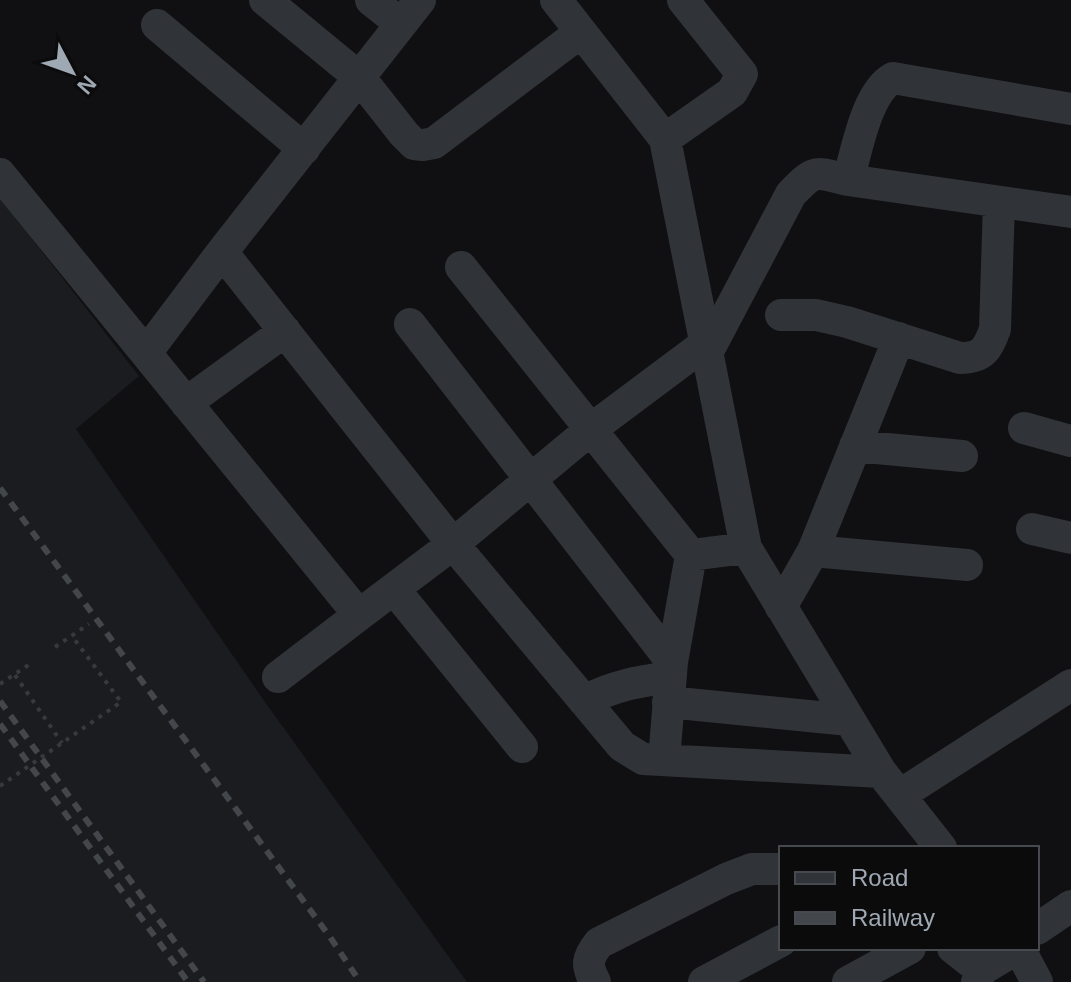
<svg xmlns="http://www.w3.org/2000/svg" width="1071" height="982" font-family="Arial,sans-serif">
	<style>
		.built { fill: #1b1c1f }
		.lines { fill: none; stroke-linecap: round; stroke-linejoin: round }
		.path { stroke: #363a3e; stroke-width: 4; stroke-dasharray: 4 6; stroke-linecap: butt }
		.minor { stroke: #303337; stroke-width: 32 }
		.rail { stroke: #43474c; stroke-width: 6; stroke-dasharray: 10 8; stroke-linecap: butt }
	</style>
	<rect width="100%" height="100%" fill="#101012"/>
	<path class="built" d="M0,198l139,178 -63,53 189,273 202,280h-467z"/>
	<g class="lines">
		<path class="path" d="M55,647l34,-23
			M15,675l47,68
			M0,684l30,-20
			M0,786l121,-84 -49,-66"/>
		<path class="minor" d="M265,0l95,78 44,56 10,10 9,1 11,-2 147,-111
			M371,0l30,24
			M556,0l109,139 81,409 135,224 60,76
			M157,25l147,124
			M665,139l67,-47 10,-18 -59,-74
			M0,174l359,441 94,-71 169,202 21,13 238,13
			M848,180c9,-29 18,-87 45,-102l178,31
			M222,252l231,292 137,-114 115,-86
			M461,267l230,288
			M781,315h35l31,7 113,36c23,0 28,-9 35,-29l4,-127
			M410,324l262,338
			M146,353l76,-101 198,-252
			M707,353l84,-159c25,-26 24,-22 57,-14l223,32
			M186,403l99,-72
			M1024,428l47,13
			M855,446l107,10
			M1032,529l39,9
			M813,551l154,14
			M394,589l128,158
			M781,607l32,-56 86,-213
			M278,677l81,-62
			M584,701c31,-16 53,-19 86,-24
			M668,702l181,18
			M664,760l8,-98 19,-107 55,-7
			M900,795l171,-110
			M1037,929l34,-23
			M953,948l28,22
			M1019,948l18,34
			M595,982c-9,-17 -8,-24 4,-39l127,-64 26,-10h29
			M704,982l77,-41
			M848,982l62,-34
			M977,982l4,-12 37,-22"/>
		<path class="rail" d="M0,488l330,449 30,45
			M0,701l204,281
			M0,724l188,258"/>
	</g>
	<rect x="779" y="846" width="260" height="104" fill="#0b0b0c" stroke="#464a4f" stroke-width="2"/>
	<rect x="795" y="872" width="40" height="12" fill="#303337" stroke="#464a4f" stroke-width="2"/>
	<text x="851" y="886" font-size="24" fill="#9fa9b4">Road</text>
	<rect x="795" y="912" width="40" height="12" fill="#43474c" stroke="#464a4f" stroke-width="2"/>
	<text x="851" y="926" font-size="24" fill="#9fa9b4">Railway</text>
	<g transform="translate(72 72) rotate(131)" stroke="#0b0b0c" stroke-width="6" paint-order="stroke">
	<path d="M0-6L14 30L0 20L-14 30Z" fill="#9fa9b4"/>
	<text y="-12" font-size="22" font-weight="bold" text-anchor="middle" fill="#9fa9b4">N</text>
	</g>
</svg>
